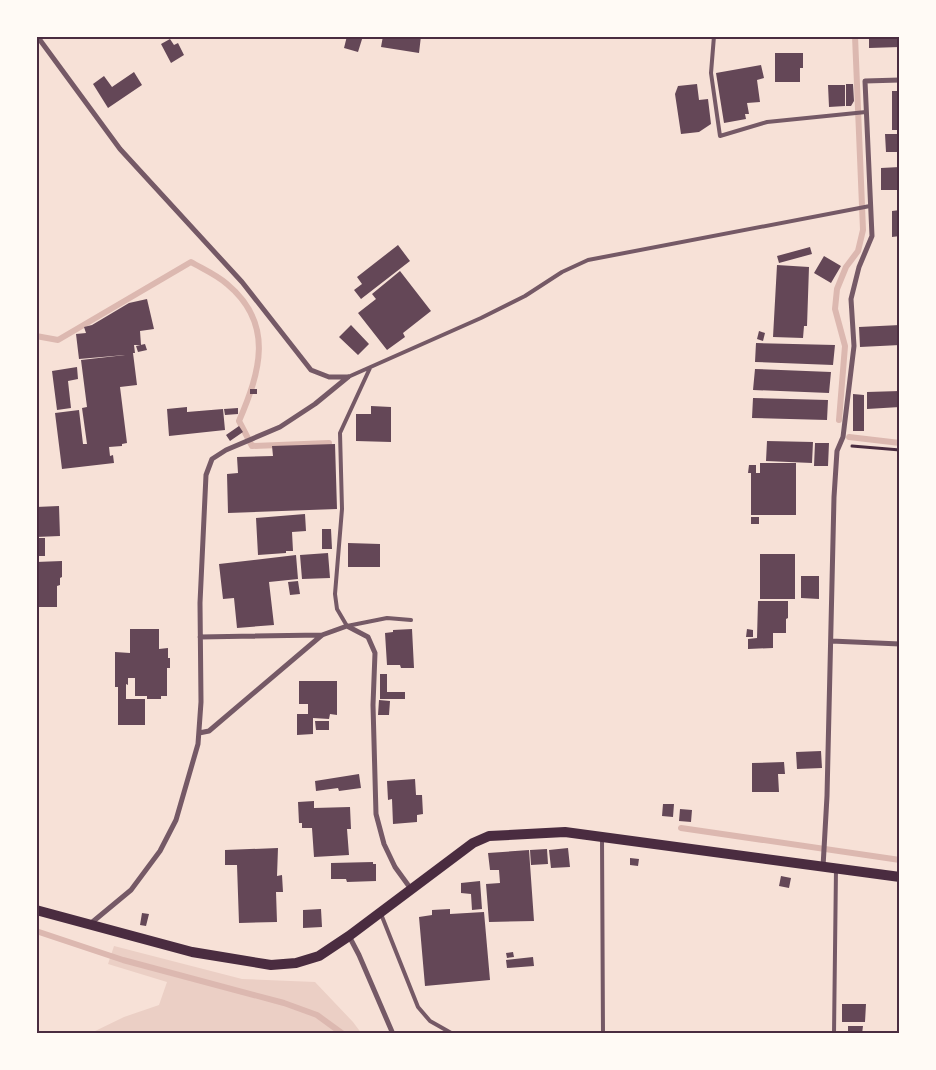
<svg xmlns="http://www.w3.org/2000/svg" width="936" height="1070" font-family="Manrope,sans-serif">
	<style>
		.green { fill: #ebcfc5 }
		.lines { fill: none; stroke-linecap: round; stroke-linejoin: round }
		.stream { stroke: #dcb8b0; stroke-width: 6 }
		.building { fill: #644757 }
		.path { stroke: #4a2c40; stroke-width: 3 }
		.service { stroke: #755966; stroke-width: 4 }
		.minor { stroke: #755966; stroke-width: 5 }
		.secondary { stroke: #4a2c40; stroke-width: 10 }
		.neatline { fill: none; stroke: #4a2c40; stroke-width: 2 }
	</style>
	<rect width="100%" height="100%" fill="#f7e1d7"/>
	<path class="green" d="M114,946l128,33 73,3 38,40 9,12h-273l35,-17 35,-12 8,-23 -59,-18z"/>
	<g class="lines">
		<path class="stream" d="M36,336l22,4 133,-78c12,7 26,13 36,22 48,40 33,88 12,137l13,25 77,-3
			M839,420l6,-74 -10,-37 2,-20 9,-22 12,-16 5,-21 -8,-194
			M849,437l51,6
			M681,828l219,32
			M36,931l87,29 161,43 33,12 26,19"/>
	</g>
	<path class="building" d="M347,36h16l-5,16 -14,-4z
		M383,36h38l-2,17 -38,-6z
		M793,36h31v3l-31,-1z
		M869,36h31v11l-31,1z
		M170,39l4,6 4,-2 6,12 -13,8 -10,-19z
		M775,53h28v15h-3v14h-25z
		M761,65l3,13 -7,2 3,22 -13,1 2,11h-4l1,5 -22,4 -8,-50z
		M134,72l8,13 -34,23 -15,-24 11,-8 8,11z
		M697,84l2,16 9,-1 3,25 -12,8 -18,2 -6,-40 3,-8z
		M853,84l1,17 -3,5h-5v-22z
		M828,85h17v21l-16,1z
		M892,91h8v39h-8z
		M885,134h15v18h-14z
		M900,167v23h-19v-22z
		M900,210v26l-8,1v-26z
		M398,245l12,16 -49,38 -7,-9 8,-6 -5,-7z
		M810,247l2,7 -33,9 -2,-7z
		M824,256l17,10 -10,17 -17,-10z
		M777,265l32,2 -2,59h-3l-1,12 -30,-1z
		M400,271l31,40 -28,22 2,4 -18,13 -29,-37 18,-14 -4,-5z
		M147,299l7,30 -14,2 1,14h-7l1,8h-2l4,32 -17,2 7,56 -5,1v2l-13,1 1,9 3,-1 1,8 -52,6 -7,-56 24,-3 4,34h4l-5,-36 5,-1 -6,-47 44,-5 -46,4 -3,-25 10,-1 -2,-6 8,-2 37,-22z
		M351,325l18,19 -11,11 -19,-18z
		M900,325v20l-40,2 -1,-20z
		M759,331l6,2 -2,8 -6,-2z
		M756,343l79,2 -2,20 -78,-3z
		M145,344l2,6 -9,2 -2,-6z
		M77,367l1,12 -10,2 3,27 -14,2 -5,-39z
		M755,369l76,3 -2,21 -76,-3z
		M250,389h7v5h-7z
		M900,391v16l-33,2v-17z
		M853,394l11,1v36h-11z
		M753,398l75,2 -1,20 -75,-2z
		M371,406l20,1v35l-35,-1v-27h15z
		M187,407v5l36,-3 2,21 -56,6 -2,-27z
		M238,408v6l-13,1 -1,-6z
		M239,426l4,6 -13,9 -4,-6z
		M767,441l46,1 -1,21 -46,-2z
		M815,443h14l-1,23h-14z
		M335,444l2,65 -109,4 -1,-39 11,-1 -1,-16 36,-1 -1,-10z
		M760,463h36v52h-45v-42h-3l1,-8h7v8h4z
		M59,506l1,30 -24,1v-30z
		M305,514l1,17 -14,1 1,19h-7v2l-28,2 -2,-37z
		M751,517h8v7h-8z
		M322,529h9l1,20h-10z
		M36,538h9v18h-9z
		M348,543l32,1v23h-32z
		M328,553l2,25 -28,1 -2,-24z
		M760,554h35v45h-35z
		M296,555l2,24 -29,3 5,43 -37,3 -3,-30 -11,1 -4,-35z
		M62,561v16l-2,1v7l-3,1v21h-21v-45z
		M801,576h18v23l-18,-1z
		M298,581l2,13 -10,1 -2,-13z
		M758,601h30v17l-2,1v14h-13v15l-25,1v-10l9,-1z
		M130,629h29v20l9,-1v10h2v10h-3v28h-6v3h-14v-3h-12v-18h-7v7l-2,-1v15h19v26h-27v-38h-3v-35l15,1z
		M412,629l2,39h-13l-1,-3h-13l-2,-32 8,-1v-2z
		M747,629l6,1v7h-7z
		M380,674h7v18h18v7h-25z
		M299,681h38v34l-7,-1 -1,5 -16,-1v16l-16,1v-21h11v-10h-9z
		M379,700l11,1 -1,14h-11z
		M315,721h14v9h-13z
		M821,751l1,17 -25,1 -1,-17z
		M784,762l1,12h-7l1,18h-27v-29z
		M359,774l2,14 -22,3 -1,-3 -22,3 -1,-10z
		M415,779l1,16h6l1,19 -6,1v7l-24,2 -1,-25 -4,1 -1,-19z
		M314,801v7l36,-1 1,22h-4l2,26 -35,2 -2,-29h-10v-5h-3l-1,-21z
		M663,804h11l-1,13 -11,-1z
		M680,809l12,1 -1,12 -12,-1z
		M278,848l-1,28 5,-1 1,17h-7l1,30 -38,1 -2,-58h-12v-15z
		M568,848l2,19 -19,1 -2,-18z
		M547,849l1,15 -17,1 -1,-15z
		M529,850l5,71 -45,1 -3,-38 14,-1 -1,-13h-9l-2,-17z
		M630,858l9,1 -1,7 -8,-1z
		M373,862v2h3v17l-29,1 -1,-3h-15v-16z
		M781,876l10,2 -2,10 -10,-2z
		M480,881l2,28 -10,1 -1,-16 -10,-1v-10z
		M321,909l1,18 -19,1v-18z
		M450,909v5l34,-2 6,68 -65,6 -6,-69 13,-2v-5z
		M142,913l7,1 -3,12 -6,-1z
		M513,952l1,5 -7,1 -1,-5z
		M533,957l1,9 -27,2 -1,-8z
		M842,1004h24l-1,18h-23z
		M848,1026h15l-1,8h-14z"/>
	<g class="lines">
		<path class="path" d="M852,446l48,4"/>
		<path class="service" d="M714,36l-3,37 9,63 47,-14 99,-10
			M370,368l-30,65 2,76 -7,85 2,15 10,17 40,-8 24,2
			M348,377l133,-59 44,-22 37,-24 26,-12 282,-54
			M602,839l1,195
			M381,914l37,93 12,14 23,13
			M834,1034l2,-165"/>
		<path class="minor" d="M37,36l83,113 122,133 69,88 18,7h19
			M200,637l122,-2
			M831,641l69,3
			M199,733l10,-2 113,-96 25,-9 21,11 7,16 -2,52 3,109 8,30 11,23 16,22
			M823,867l4,-71 7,-299 3,-46 6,-14 11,-91 -3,-47 8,-32 13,-31 -7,-155 35,-1
			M90,924l41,-34 29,-39 16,-31 22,-76 3,-42 -1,-99 6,-128 6,-16 14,-9 54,-23 35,-23 33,-27
			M349,936l10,19 34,79"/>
		<path class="secondary" d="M36,910l156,42 79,13 25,-2 23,-7 30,-20 124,-93 16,-7 76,-4 335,45"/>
	</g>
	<rect width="936" height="1070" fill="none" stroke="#fffaf5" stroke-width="75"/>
	<rect x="38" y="38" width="860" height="994" class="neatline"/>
</svg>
